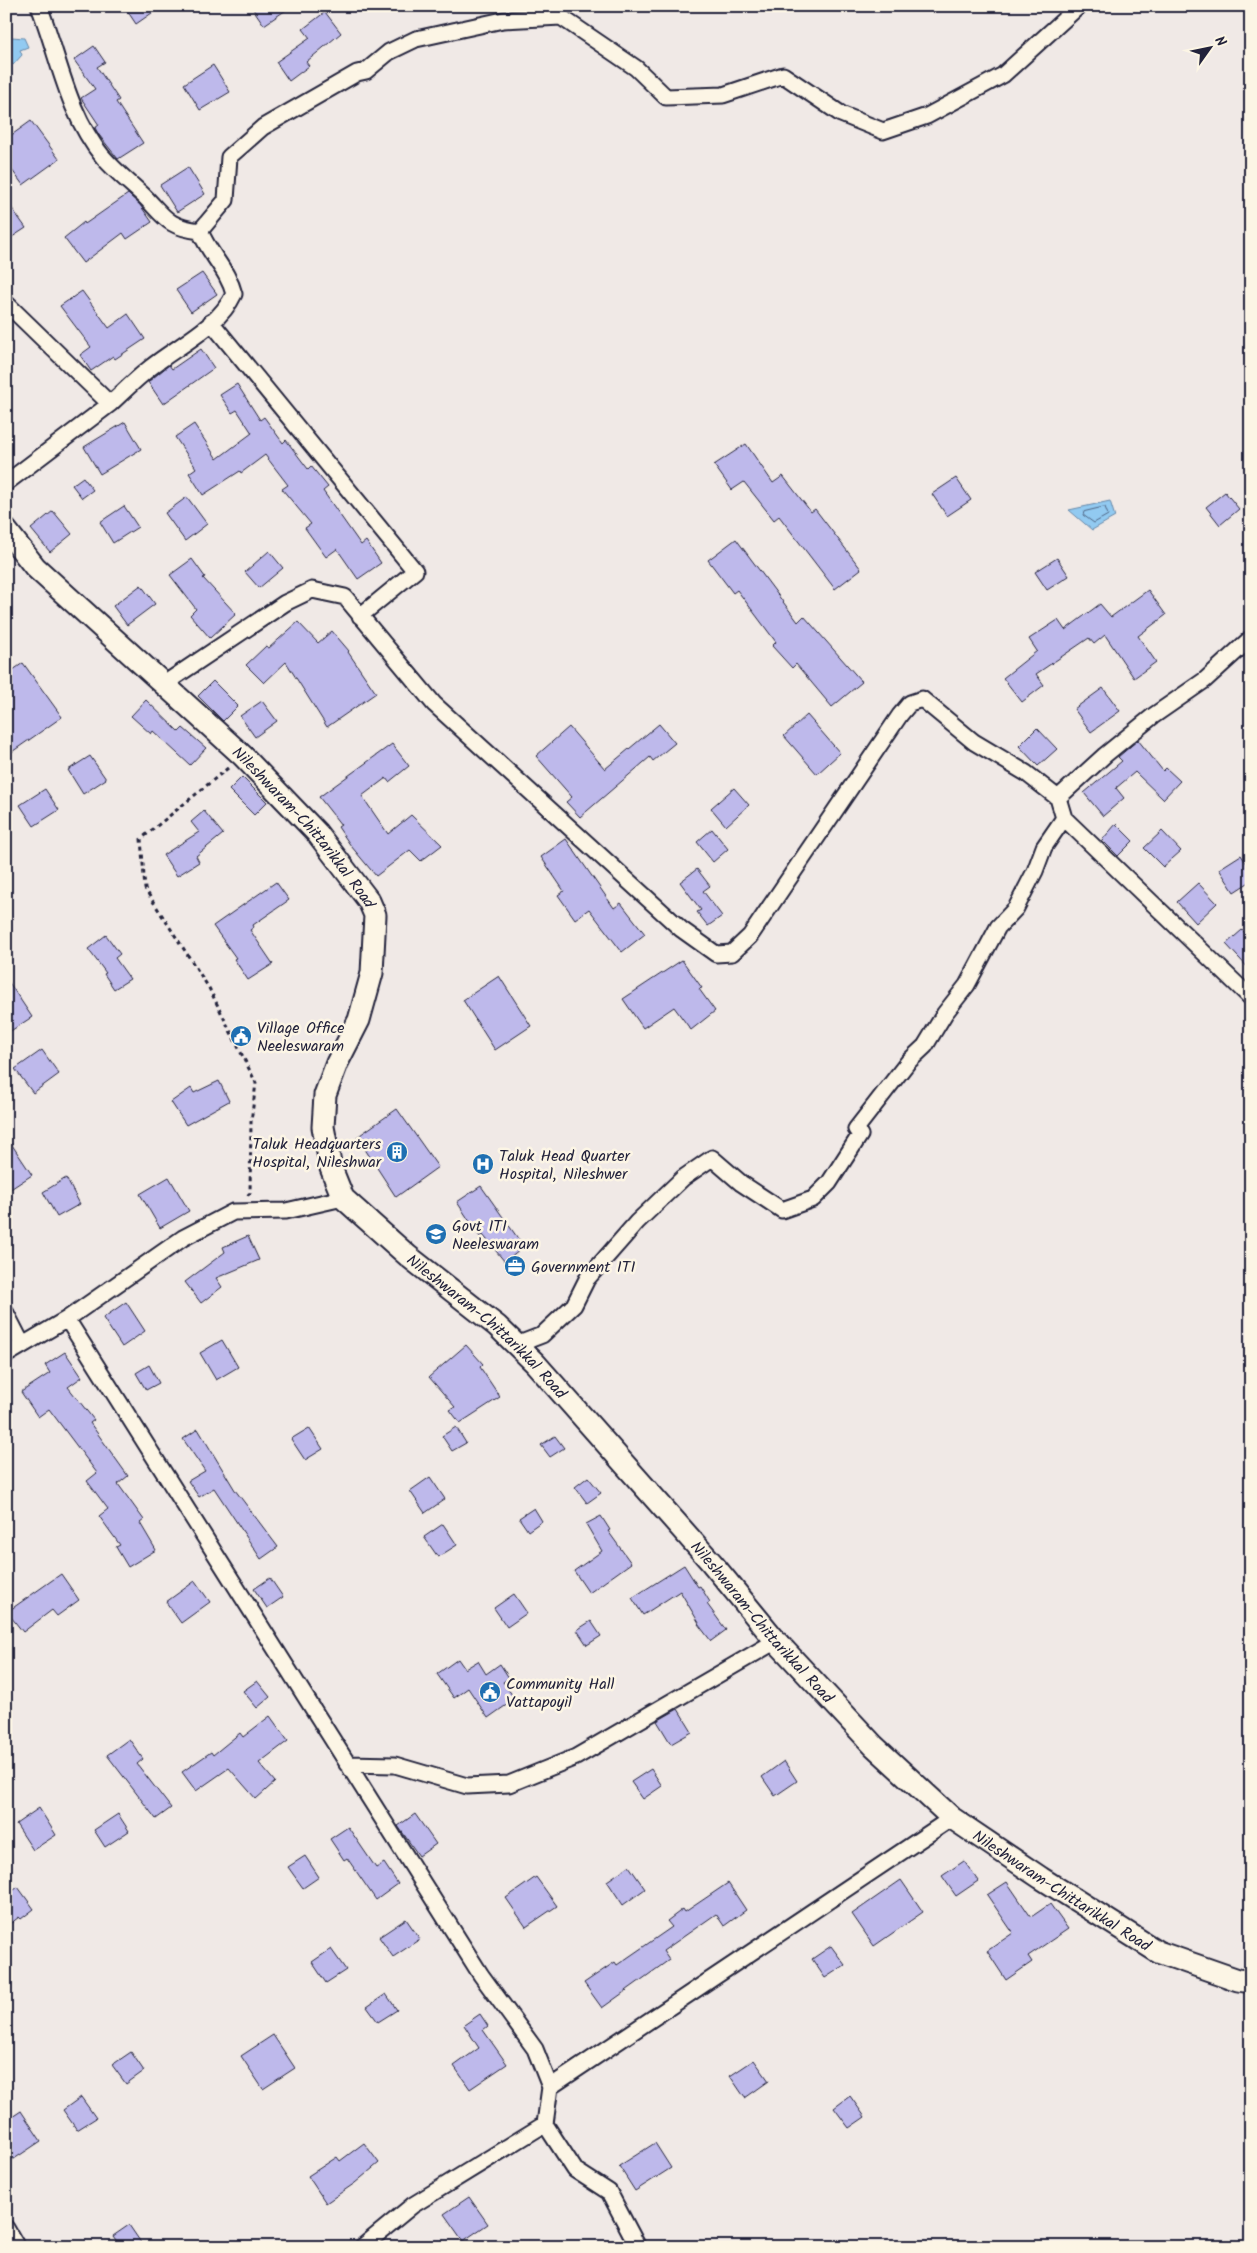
<svg xmlns="http://www.w3.org/2000/svg" width="1257" height="2253" font-family="Kalam,sans-serif">
	<style>
		.water { fill: #92caf1; stroke: #6587a8 }
		.lines { fill: none; stroke-linecap: round; stroke-linejoin: round }
		.shore { stroke: #4f6584; stroke-width: 1 }
		.building { fill: #beb9eb; stroke: #22223b }
		.street-casing { stroke: #22223b; stroke-width: 19 }
		.secondary-casing { stroke: #22223b; stroke-width: 25 }
		.path { stroke: #22223b; stroke-width: 3; stroke-dasharray: 4 4; stroke-linecap: butt }
		.street { stroke: #fcf5e5; stroke-width: 15 }
		.secondary { stroke: #fcf5e5; stroke-width: 21 }
		.labels { text-anchor: middle; stroke-width: 5; stroke-linejoin: round; paint-order: stroke }
		.street-label { font-size: 16px; fill: #22223b; stroke: #fcf5e5 }
		.poi-label { font-size: 16px; fill: #22223b; stroke: #fcf5e5; text-anchor: start }
	</style>
	<rect width="100%" height="100%" fill="#f0e9e6"/>
	<filter id="ink" filterUnits="userSpaceOnUse"><feTurbulence type="fractalNoise" baseFrequency=".02" numOctaves="2"/><feDisplacementMap in="SourceGraphic" scale="10" xChannelSelector="R" yChannelSelector="G"/><feConvolveMatrix kernelMatrix="1 2 1 2 8 2 1 2 1" color-interpolation-filters="sRGB"/></filter>
	<g filter="url(#ink)">
		<path class="water" d="M12,37l12,1 4,9 -8,3 2,5 -9,10 -7,-7v-16z
			M1110,501l5,16 -23,13 -23,-20z"/>
		<g class="lines">
			<path class="shore" d="M1105,507l3,8 -14,8 -11,-8 1,-3z"/>
		</g>
		<path class="building" d="M124,6h38l-26,18z
			M251,6h41l-28,19z
			M325,12l16,21 -35,29 3,4 -20,15 -13,-19 34,-24 -7,-9z
			M94,46l11,16 -8,5 22,33 -3,2 27,41 -25,16 -19,-24 -4,-7 4,-3 -18,-27 14,-9 -21,-29z
			M213,65l17,27 -30,18 -16,-26z
			M31,121l28,38 -36,26 -17,-23v-23z
			M188,167l17,27 -28,18 -17,-27z
			M128,194l12,11 12,17 -25,17 -4,-6 -40,30 -19,-25 20,-16 1,2z
			M6,200l20,28 -20,13z
			M202,273l15,21 -26,18 -15,-22z
			M82,291l27,37 19,-14 17,25 -30,20 -2,-3 -22,15 -11,-16 11,-8 -31,-41z
			M201,349l13,19 -51,36 -15,-22 21,-17 3,4z
			M237,384l23,36 4,-3 19,26 3,-3 22,29 3,-3 17,21 -5,4 38,54 5,-4 15,22 -23,16 -21,-30 -11,8 -21,-29 6,-4 -29,-35 6,-4 -23,-30 -24,18 -1,-2 -37,24 -14,-22 7,-5 -21,-31 19,-13 23,35 35,-26 -15,-23 -5,3 -12,-18z
			M125,422l16,27 -41,25 -16,-27z
			M746,444l27,39 10,-7 28,36 4,-3 46,60 -26,20 -56,-73 -5,4 -30,-38 -12,8 -18,-25z
			M83,477l10,13 -11,8 -10,-13z
			M956,478l15,22 -24,16 -15,-22z
			M1225,492l14,17 -19,16 -14,-18z
			M187,497l20,27 -22,17 -20,-28z
			M124,506l14,21 -25,16 -13,-21z
			M53,511l19,23 -22,18 -19,-23z
			M736,539l62,83 6,-6 58,66 -30,25 -36,-43 -4,4 -20,-22 4,-4 -39,-52 -4,3 -25,-33z
			M269,551l14,17 -24,20 -14,-16z
			M1057,558l12,18 -22,14 -12,-18z
			M192,559l13,18 -2,1 33,36 -26,24 -20,-23 6,-6 -26,-34z
			M141,585l14,19 -28,21 -14,-19z
			M1148,590l18,25 -28,21 18,26 -22,16 -29,-43 -11,9 -5,-6 -53,36 8,11 -22,17 -19,-24 34,-27 -8,-12 29,-19 7,10 35,-26 11,13z
			M298,622l20,21 14,-12 17,20 -1,1 28,41 -49,34 -41,-65 -22,21 -18,-18 20,-19 3,2z
			M23,663l39,54 -56,39v-81z
			M213,681l25,25 -15,15 -25,-25z
			M1103,688l17,23 -29,21 -17,-23z
			M146,700l33,32 4,-4 23,20 -16,17 -37,-34 -2,3 -20,-18z
			M262,701l15,20 -22,16 -15,-21z
			M807,715l33,38 -23,21 -33,-38z
			M659,724l16,19 -22,18 -3,-4 -70,60 -14,-15 6,-5 -36,-41 33,-29 36,42z
			M1037,728l20,21 -19,17 -19,-20z
			M1138,740l25,31 3,-3 14,13 -17,18 -28,-27 -19,16 8,10 -21,18 -19,-23 38,-32 -4,-4z
			M392,744l17,22 -20,16 -3,-4 -24,18 26,38 23,-19 31,30 -21,16 -11,-11 -34,26 -25,-30 -13,-19 3,-2 -22,-28z
			M90,756l16,23 -23,15 -15,-24z
			M242,777l25,25 -13,13 -25,-25z
			M734,788l15,17 -23,21 -15,-18z
			M45,789l14,21 -25,16 -14,-21z
			M204,811l19,23 -27,22 3,6 -22,14 -14,-21 36,-23 -8,-10z
			M1116,824l17,17 -15,15 -16,-16z
			M712,829l16,20 -15,13 -16,-20z
			M1162,831l19,20 -18,16 -19,-19z
			M566,839l48,69 7,-5 24,31 -23,18 -33,-43 -14,10 -17,-24 6,-4 -23,-34z
			M1241,855l10,15v11l-17,11 -15,-23z
			M697,869l13,17 -7,5 19,25 -14,10 -11,-14 4,-2 -21,-28z
			M276,882l13,18 -36,25 1,2 -4,3 23,34 -25,16 -14,-21 2,-1 -23,-32z
			M1198,883l19,20 -21,20 -19,-21z
			M1242,930l9,9v32l-25,-27z
			M106,935l14,19 -5,4 15,21 -16,10 -10,-15 2,-1 -18,-24z
			M682,960l20,28 -3,1 16,22 -24,19 -17,-23 -31,21 -20,-29z
			M499,976l32,50 -36,24 -32,-50z
			M6,978l26,39 -26,17z
			M42,1050l17,24 -26,19 -18,-24z
			M219,1081l10,20 -43,24 -15,-23 20,-14 3,5z
			M397,1109l41,58 -42,30 -39,-60z
			M6,1136l26,39 -26,17z
			M169,1177l20,34 -29,17 -20,-34z
			M66,1178l14,26 -23,13 -14,-25z
			M481,1186l43,61 -19,15 -22,-27 -3,2 -23,-35z
			M248,1236l11,24 -43,18 6,9 -21,16 -16,-21 40,-30 -2,-5z
			M126,1302l19,29 -23,16 -19,-29z
			M222,1340l16,27 -22,13 -16,-27z
			M466,1345l17,19 -3,3 20,30 -40,26 -10,-13 5,-3 -26,-30z
			M65,1352l17,25 -14,10 26,33 -4,3 38,53 -10,8 26,36 -4,3 16,27 -28,17 -12,-20 4,-2 -21,-29 9,-7 -21,-28 10,-8 -48,-64 -11,8 -17,-25 29,-19 -5,-8z
			M149,1365l10,18 -13,7 -10,-17z
			M456,1427l10,16 -14,8 -10,-15z
			M309,1428l14,21 -18,11 -14,-21z
			M198,1429l37,61 43,57 -17,12 -47,-71 -15,9 -11,-16 17,-10 -22,-32z
			M555,1436l9,12 -14,9 -9,-12z
			M430,1477l15,22 -20,14 -15,-22z
			M588,1477l13,16 -14,10 -12,-16z
			M534,1508l8,13 -14,10 -9,-13z
			M601,1516l9,14 -2,1 23,32 -42,30 -15,-22 28,-20 -16,-27z
			M443,1524l14,21 -19,12 -14,-20z
			M684,1565l14,22 2,-1 10,16 -3,2 19,26 -15,11 -13,-17 1,-1 -19,-32 -37,24 -11,-17z
			M61,1574l18,26 -22,16 -5,-6 -29,22 -16,-20z
			M270,1578l13,19 -16,11 -13,-19z
			M195,1581l15,21 -29,21 -15,-21z
			M514,1594l13,19 -20,14 -13,-19z
			M591,1621l10,15 -14,9 -10,-15z
			M458,1659l7,10 13,-8 8,13 14,-10 9,14 -6,4 12,17 -27,19 -20,-30 -14,10 -17,-24z
			M257,1681l13,16 -13,11 -14,-17z
			M678,1709l14,23 -21,12 -14,-23z
			M270,1716l18,25 -29,22 16,19 -19,17 -27,-31 -33,23 -14,-19 29,-20 2,3 27,-22 3,4z
			M129,1739l14,20 -6,5 34,44 -15,11 -49,-64z
			M784,1761l13,20 -22,15 -13,-19z
			M651,1769l11,17 -19,13 -12,-17z
			M39,1808l17,27 -23,15 -17,-26z
			M118,1814l11,17 -24,16 -11,-17z
			M415,1814l21,30 -17,12 -21,-30z
			M348,1827l28,41 8,-5 14,21 -22,16 -29,-42 -3,2 -14,-21z
			M305,1856l14,21 -16,11 -15,-21z
			M964,1861l14,20 -22,15 -14,-20z
			M629,1866l16,23 -22,16 -16,-24z
			M536,1877l21,29 -31,21 -20,-29z
			M901,1880l22,32 -49,34 -22,-32z
			M1007,1882l24,35 19,-13 18,25 -40,27 4,6 -26,18 -19,-29 26,-18 -26,-38z
			M728,1883l18,27 -22,16 -8,-12 -53,37 6,9 -67,48 -18,-25 31,-21 2,3 55,-38 -5,-6 16,-12 2,3z
			M18,1887l16,22 -13,10 -2,-2 -13,10v-31z
			M406,1919l14,20 -27,18 -14,-20z
			M831,1946l14,19 -20,13 -13,-19z
			M331,1949l15,21 -20,13 -14,-21z
			M386,1994l11,16 -19,12 -11,-15z
			M480,2014l8,12 -5,4 24,34 -37,25 -16,-23 25,-18 -15,-23z
			M273,2035l22,33 -32,21 -22,-33z
			M131,2052l13,19 -18,13 -14,-19z
			M754,2060l15,21 -24,17 -15,-22z
			M850,2096l15,21 -16,11 -15,-20z
			M81,2097l15,21 -19,12 -14,-20z
			M21,2111l20,30 -30,20 -5,-8v-32z
			M364,2143l15,20 -24,20 -29,20 -18,-27 29,-19 3,4z
			M655,2143l16,25 -36,23 -16,-25z
			M469,2197l19,27 -25,17 -19,-27z
			M129,2225l15,22h-23l-8,-11z"/>
		<g class="lines">
			<g class="street-casing">
				<path id="street" d="M39,6c20,51 28,107 64,151 12,14 27,26 41,39 21,21 23,31 56,35
					M6,303l104,101 -104,79
					M211,322l204,249 -55,45
					M110,404c13,-12 26,-25 40,-36 28,-23 68,-40 84,-74 -6,-24 -25,-40 -34,-63l26,-31 3,-43 34,-30 94,-54 9,-2 23,-19 27,-13 87,-19 58,-3 75,51 30,29 57,-2 60,-20 58,39 42,17 44,-15 76,-41 76,-69
					M164,684l121,-81 27,-13 33,7 89,107 247,225 35,25 16,-1 18,-17 150,-221 10,-12 12,-4 52,43 52,31 32,25 6,20 187,180
					M1058,798l47,-43 48,-39 52,-36 46,-42
					M6,1313l16,31
					M67,1319l414,656 54,74 15,38 -5,37 30,46 34,22 29,55
					M516,1345l26,-10 32,-30 13,-26 50,-57 46,-44 29,-20 29,25 41,27 31,-11 16,-16 31,-48 -4,-6 52,-67 17,-16 20,-33 22,-28 31,-58 18,-19 19,-37 9,-24 20,-29
					M6,1355l61,-36 116,-81 50,-26 53,-1 57,-13
					M347,1764l48,1 72,21 42,-2 67,-27 200,-116
					M550,2087l402,-269
					M6,2228l11,19
					M362,2247l51,-42 132,-81"/>
			</g>
			<g class="secondary-casing">
				<g id="secondary">
					<path id="s1" d="M6,530l29,37 208,189 74,77 52,68 6,14 -3,58 -13,47 -22,43 -12,32 -2,32 8,41 12,30 65,58 89,70 38,37 176,199 65,79 98,105 78,72 89,60 117,74 80,28 13,2"/>
				</g>
			</g>
			<path class="path" d="M228,768l-87,71 4,50 64,99 47,95 -5,39 -1,71 -3,3"/>
			<use href="#street" class="street"/>
			<use href="#secondary" class="secondary"/>
		</g>
	</g>
	<defs>
		<g id="civic-disc" transform="scale(1.125)"><circle r="9.5" fill="#1f6fb2" stroke="#fcf5e5"/><path d="M-.6-6.5H3V-4.5H.6V-3L4-1V1h2V6H-6V1h2V-1L-.6-3ZM-1.2 2.5V6h2.4V2.5Z" fill="#fff"/></g>
		<g id="building-disc" transform="scale(1.125)"><circle r="9.5" fill="#1f6fb2" stroke="#fcf5e5"/><path d="M-4-6H4V6H1V3H-1V6H-4ZM-2.5-4.3h1.7v1.8h-1.7ZM.8-4.3h1.7v1.8H.8ZM-2.5-1h1.7V.8h-1.7ZM.8-1h1.7V.8H.8Z" fill="#fff"/></g>
		<g id="hospital-disc" transform="scale(1.125)"><circle r="9.5" fill="#1f6fb2" stroke="#fcf5e5"/><path d="M-5-5h3v3.5h4V-5h3V5h-3V1.5h-4V5h-3Z" fill="#fff"/></g>
		<g id="university-disc" transform="scale(1.125)"><circle r="9.5" fill="#1f6fb2" stroke="#fcf5e5"/><path d="M0-5L7-2L0 1L-7-2ZM-4 1L0 2.5L4 1V4Q0 6-4 4Z" fill="#fff"/></g>
		<g id="office-disc" transform="scale(1.125)"><circle r="9.5" fill="#1f6fb2" stroke="#fcf5e5"/><path d="M-6-3h4V-5.5h4V-3h4V5H-6ZM-1-4.5V-3h2v-1.5ZM-6 0V1H6V0Z" fill="#fff"/></g>
	</defs>
	<g fill-rule="evenodd">
		<use href="#civic-disc" x="241" y="1036"/>
		<use href="#building-disc" x="397" y="1152"/>
		<use href="#hospital-disc" x="483" y="1164"/>
		<use href="#university-disc" x="436" y="1234"/>
		<use href="#office-disc" x="515" y="1266"/>
		<use href="#civic-disc" x="490" y="1692"/>
	</g>
	<g class="labels">
		<g class="street-label">
			<text dy="6" stroke="none"><textPath href="#s1" startOffset="422">Nileshwaram-Chittarikkal Road</textPath></text>
			<text dy="6" stroke="none"><textPath href="#s1" startOffset="1024">Nileshwaram-Chittarikkal Road</textPath></text>
			<text dy="6" stroke="none"><textPath href="#s1" startOffset="1429">Nileshwaram-Chittarikkal Road</textPath></text>
			<text dy="6" stroke="none"><textPath href="#s1" startOffset="1834">Nileshwaram-Chittarikkal Road</textPath></text>
		</g>
		<g class="poi-label">
			<text x="257" y="1033">Village Office<tspan x="257" dy="18">Neeleswaram</tspan></text>
			<text x="381" y="1149" text-anchor="end">Taluk Headquarters<tspan x="381" dy="18">Hospital, Nileshwar</tspan></text>
			<text x="499" y="1161">Taluk Head Quarter<tspan x="499" dy="18">Hospital, Nileshwer</tspan></text>
			<text x="452" y="1231">Govt ITI<tspan x="452" dy="18">Neeleswaram</tspan></text>
			<text x="531" y="1272">Government ITI</text>
			<text x="506" y="1689">Community Hall<tspan x="506" dy="18">Vattapoyil</tspan></text>
		</g>
	</g>
	<rect width="1257" height="2253" fill="none" stroke="#fcf5e5" stroke-width="25"/>
	<rect x="12" y="12" width="1232" height="2228" fill="none" stroke="#22223b" stroke-width="2" filter="url(#ink)"/>
	<g transform="translate(1210 48) rotate(57)" stroke="#fcf5e5" stroke-width="4" paint-order="stroke">
	<path d="M0-4L9 19L0 12L-9 19Z" fill="#22223b"/>
	<text y="-8" font-size="14" font-weight="bold" text-anchor="middle" fill="#22223b">N</text>
	</g>
</svg>
